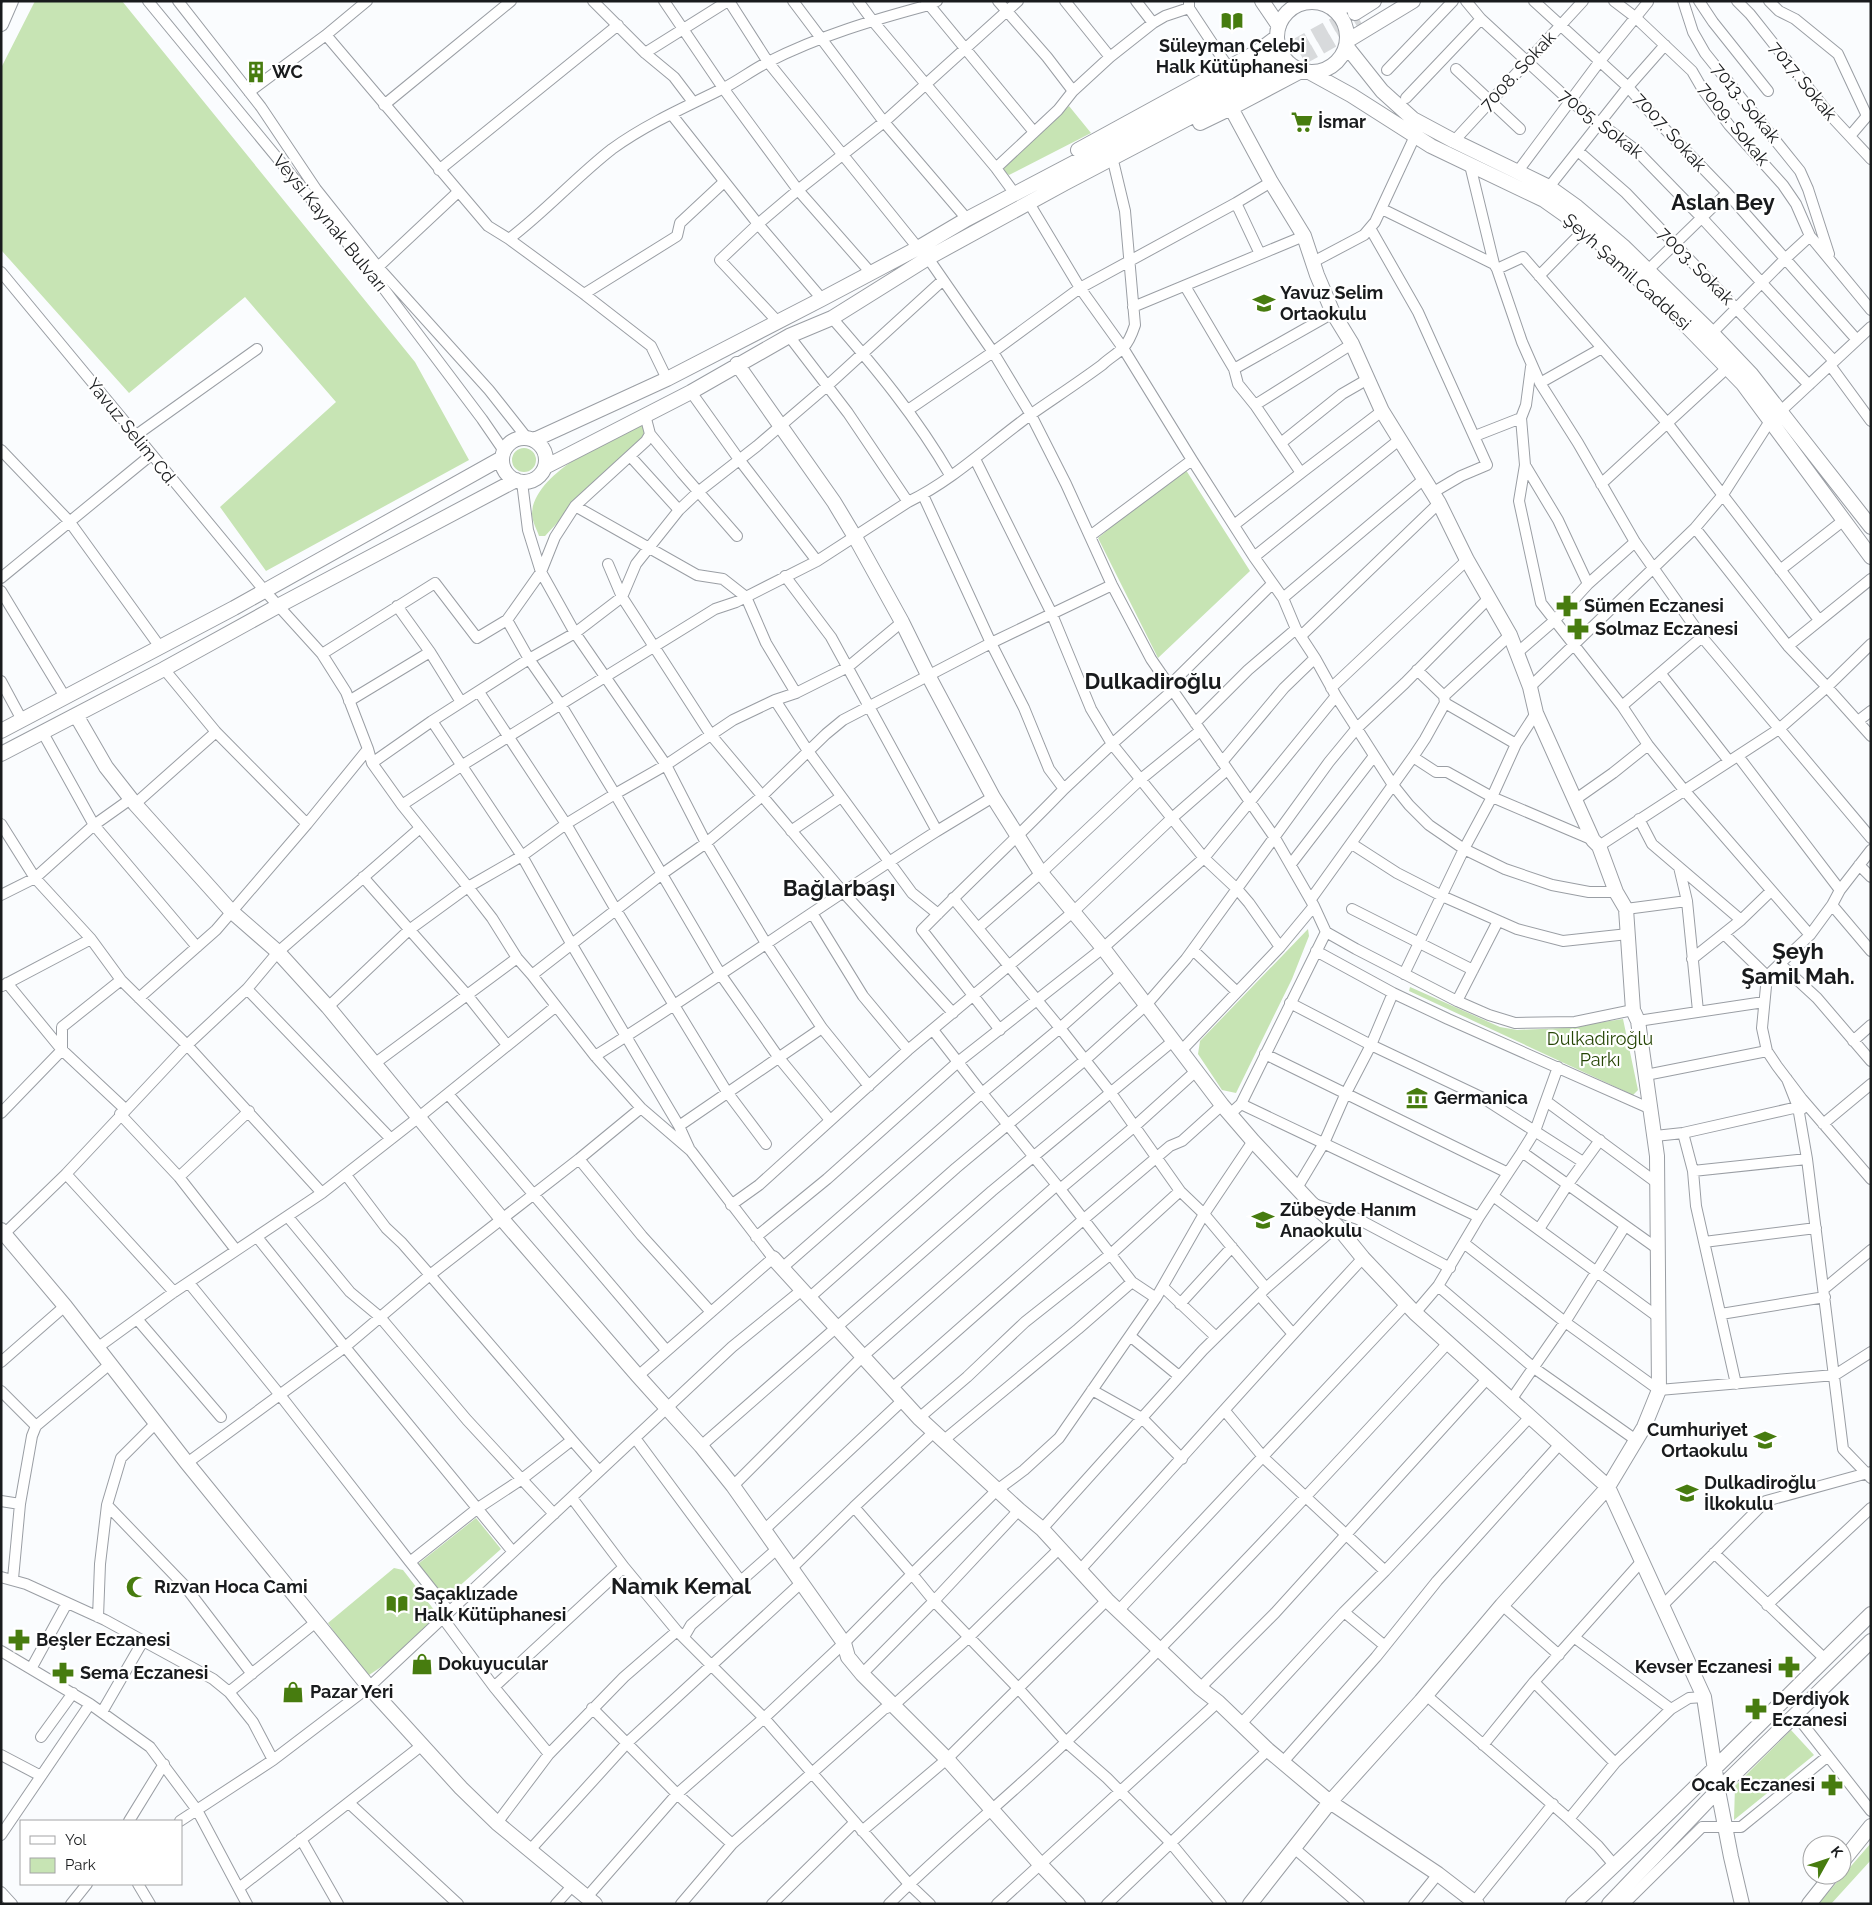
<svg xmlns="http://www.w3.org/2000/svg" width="1872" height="1905" font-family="Raleway,sans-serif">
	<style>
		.green { fill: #c7e4b4 }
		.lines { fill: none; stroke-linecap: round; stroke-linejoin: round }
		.secondary-tunnel { stroke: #d8dadc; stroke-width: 14; stroke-dasharray: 14 7; stroke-linecap: butt }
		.street-casing { stroke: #9a9ea4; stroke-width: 12 }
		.secondary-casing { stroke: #9a9ea4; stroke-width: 16 }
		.street { stroke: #fff; stroke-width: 10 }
		.secondary { stroke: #fff; stroke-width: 14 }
		.labels { text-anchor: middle; stroke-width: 4.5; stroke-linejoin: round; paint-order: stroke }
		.poi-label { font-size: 18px; font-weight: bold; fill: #191b1d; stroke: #fff; text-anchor: start }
		.street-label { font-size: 18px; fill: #191b1d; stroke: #fff }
		.park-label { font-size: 18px; fill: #254505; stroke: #fff }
		.district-label { font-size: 22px; font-weight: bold; fill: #191b1d; stroke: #fff }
	</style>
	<rect width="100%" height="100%" fill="#fafcfe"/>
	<path class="green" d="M35,1h87l293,361 54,98 -203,111 -46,-64 116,-105 -91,-105 -116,96 -127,-142 -1,-183z
		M1069,106l22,27 -82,42 -4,-3 -2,-4z
		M641,423l6,12 -31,29 -39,33 -19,25 -13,14h-6c-2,-6 -7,-15 -7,-22 1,-41 78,-75 109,-91z
		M512 460a12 12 0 1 1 24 0a12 12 0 1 1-24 0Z
		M1184,467l66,104 -92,87 -60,-120z
		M1308,929l1,7 -17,43 -56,114 -14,-3 -24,-36 2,-13z
		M1410,987l90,40 17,3 46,-2 60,-9 15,71 -5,5 -224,-104z
		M476,1518l25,31 -55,49 -28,-34z
		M394,1568l9,2 35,45 -51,48 -18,12 -7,-3 -34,-49z
		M1791,1730l23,25 -80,65 1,-34z
		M1871,1843v17l-40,44h-13z"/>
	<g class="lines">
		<path class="secondary-tunnel" d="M1277,56l78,-43
			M1284,68l78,-44"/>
		<g class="street-casing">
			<path id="street" d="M148,1l224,272 110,146 22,32
				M178,1l83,106 55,82 62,78 111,123 38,48
				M593,1l52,52 29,24 19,25
				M664,1l59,87 75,102 73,83
				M729,1l39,61 150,186
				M793,1l91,121 83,97
				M858,1l14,19 124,148 19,26
				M926,1l108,131
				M998,1l49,56 26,34
				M1065,1l45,56
				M1136,1l17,22
				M1466,1l15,18 89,82 66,49 66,68 132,143
				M1534,1l94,86 34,39 65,67 130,147
				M1614,1l21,16 57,54 11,19 26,35 54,60 13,19 14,32 61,74
				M1683,1l10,31 12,21 95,118 8,18 21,65
				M1699,1l14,21 55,69
				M1737,1l13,13 80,101 41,44
				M1769,1l10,10 16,8 43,35 29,62 -17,20
				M1189,3v5l39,59 5,2
				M326,35l162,191 21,13 75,55 67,52 16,33
				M645,53l83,-52
				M1456,69l64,60
				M1387,70l66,-69
				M249,92l77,-57 41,-34
				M1406,98l75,-79
				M384,105l127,-104
				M672,115l86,109 64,75
				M1454,141l129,-140
				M1578,151l48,42 183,192
				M1470,165l24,99 3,5 25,73 18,41 38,60 57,99 67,95 169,201
				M996,168l62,-58 15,-19 37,-34 43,-34 12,-7 24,-8
				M439,170l179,-145
				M1518,171l82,-110 48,-59
				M1549,187l79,-100 37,-42
				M1029,203l51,85 43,60 69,112 62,97 29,41 13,31 19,29 21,38 57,89 16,20 20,20 35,24 41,20 47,16 37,7h27
				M1236,203l24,51
				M1382,209l112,55
				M1370,228l48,84 69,153 -26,11 -29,17
				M509,239c37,-28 67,-62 103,-90 33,-24 73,-42 110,-60 16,-8 30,-19 46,-27 51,-26 105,-42 161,-57l8,-4
				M928,258l65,94 38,63 35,69 46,101 39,74 124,179 39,68 12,26 -85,172 -11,10
				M1313,262l51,-27 11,-13 40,-86
				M378,267l80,-75
				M1497,269l26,-12 145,167 151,196
				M1648,270l79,-77
				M1,272l263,318 58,64 24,38 22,57 -61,75 -91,106 -77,68
				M1539,276l46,-47
				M1185,286l49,83 4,15 17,21 46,68 -67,52
				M584,294l93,-58 3,-13 44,-41
				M1133,307l171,-71
				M832,318c43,49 85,100 118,157
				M778,322l-58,-62 38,-36 40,-34 86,-68 134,-121
				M1712,333l73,-74 25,-23
				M1830,365l41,56
				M1531,367l-5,38 -5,13 4,47 -6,36 22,102 81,103 26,39 36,45 126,145
				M1234,369l99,-56
				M1540,383l62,-35
				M691,392l47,66 79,103
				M1255,405l97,-61
				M908,410l85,-58 87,-64 156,-85 35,-21
				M650,434l32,39 55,63
				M135,436l122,-87
				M1475,436l46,-18
				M1281,443l61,-49 26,-15
				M1,450l68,71 91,126
				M630,456l49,54
				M975,459l76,153 40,97 21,35 -48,45
				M1525,465l33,55 30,64
				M1301,473l81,-62
				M522,482l6,48 13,42 34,61 91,132 40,78 61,102 55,83 47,58
				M1601,484l126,-116
				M923,495l68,148 33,65 25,61 15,20c-46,48 -95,93 -142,141l78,100
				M908,502c47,-23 83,-59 125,-89 23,-16 46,-31 69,-48 6,-6 15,-11 21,-17 6,-6 9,-14 12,-23l-10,-114 -11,-46
				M575,506l122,69 26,4 23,18 20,46 30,50
				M1695,528l93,118 39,41 44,49
				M1090,536l102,-76
				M1254,557l145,-117
				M608,564l14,33 89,138 132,157 110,121
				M1780,570l64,-50
				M1,578l150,-123
				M1,591l64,106
				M1283,598l141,-119
				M397,606l33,46 31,50
				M507,620l22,39 32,46 54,89 106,181 58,83 51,62
				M1301,636l138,-133
				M1788,646l83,-67
				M1517,653l38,-33 33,-36 47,-42
				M322,654l113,-71 42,55 30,-18 34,-48 14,-35 20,-31 71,-65 4,-7 -5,-19
				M164,669l52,63 91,92
				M1417,670l27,26
				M1661,674l68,87
				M1,681l21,39
				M1169,686l103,-102
				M1530,687l165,-159 27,-32 48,-75 101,-94
				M1331,688l136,-128
				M1172,691l-60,53 92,114 33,31 12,14 31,44
				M479,692l87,132 50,86 111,182 39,52
				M775,700l33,51 104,142 26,21
				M349,701l81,-49
				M1445,703l71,41
				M1622,706l80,-69
				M432,721l90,135 50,89 107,181
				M1858,721l13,-10
				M1195,723l53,-53 48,-41
				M43,733l51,92 103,122
				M368,749l4,14 30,42 66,82 24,31 25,40 15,17 63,81 46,52 50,43 82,107 -135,118
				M1738,756l102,134
				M1413,757l23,15h11l45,25 101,43
				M1222,762l62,-74 31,-30
				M372,763l60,-42 97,-62 46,-26 47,-36 14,-33 43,-54 19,-18 59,-46 70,-60 116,-106
				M1576,799l37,-26 35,-28
				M135,804l81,-72
				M402,805l59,-39 254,-157 21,-7 81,-41 91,-59 -60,-89 -59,-77
				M1639,819l13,25 89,76
				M1,824l34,54 56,61 30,41 66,65 135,148
				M791,831l50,-34
				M937,831l56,-34
				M1352,844l45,29 45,23 75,33 46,12 65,-7
				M1599,846l180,-117 48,-42 44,-43
				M1871,850l-31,40 -8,15 -22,30 -43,41 -5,52 5,23 10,15 25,33 69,80
				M1291,864l83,-108
				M1859,865l12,12
				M1679,867l8,34 11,110
				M363,877l105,119 39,49
				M1,895l34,-17 59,-53 38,-27
				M953,898l107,130 62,-55
				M1311,899l102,-142 12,-18 20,-36 -1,-7 66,-61
				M1832,905l39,46
				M1352,909l121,61
				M1626,909l61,-8
				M812,913l51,83 45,54
				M978,928l63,-55 100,-94 59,-48
				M1326,932l30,17 101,52 32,14 26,8 60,-1 58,-12
				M1724,934l43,42
				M1193,950l44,42
				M1316,951l77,42 55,26 203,90
				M1692,959l49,-39 30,-29
				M1780,964l37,34 54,63
				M1404,974l60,-125 28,-52 24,-53 20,-31
				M532,975l130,-101 44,-31 55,-46 65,-63 17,-14 148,-77 121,-58
				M7,983l55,67 63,59
				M2,986l89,-47
				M247,989l144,150
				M1457,1001l41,-80
				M1290,1003l81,42 112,53 100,64
				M328,1007l81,-77 59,-43 54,-31 44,-32 49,-30 51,-29 67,-45 42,-20 21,-7 52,-26 54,-45
				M1638,1021l126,-19
				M933,1030l49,63 78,-65 51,65 69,98 24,23 -48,84
				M1853,1041l18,-16
				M1181,1051l99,-104 34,-41
				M1265,1054l243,119 -29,44 -41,69 -23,27
				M595,1056c115,-72 227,-152 342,-225l-106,-194 -46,-61
				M374,1064l143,-106
				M1646,1075l121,-24
				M1787,1079l11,28 9,52 36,290 28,29
				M448,1094l218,256
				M1546,1101l111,82
				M1241,1104l238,113
				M1,1113l61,-63v-23l59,-47
				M120,1114l59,63 57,73
				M1823,1124l48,-40
				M1683,1133l10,38 3,35 40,178
				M1655,1136l28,-3 115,-26 4,2
				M1253,1141l-49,73 62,74
				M689,1148l-10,-22 143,-98
				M1522,1152l13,-21 23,-64
				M579,1159l63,77 68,75
				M1693,1171l114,-12
				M1508,1173l14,-21 136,97
				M66,1174l108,118
				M346,1175l40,53 16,15 28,32 142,165
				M179,1177l70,-66
				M1297,1188l27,-45 22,-50 25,-48 22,-52
				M1060,1189l72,93 24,16 -97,140 -35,32 -27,20 -85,84 22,27 84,87 48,54 41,36 63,64 51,62
				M1493,1196l165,121
				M1314,1204l44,15 92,49
				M731,1205l28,-20 149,-135 165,-138 98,-93 56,-49
				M288,1217l62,75 30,25 87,103 87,94
				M1539,1229l29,-45 32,-44
				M4,1234l62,-60 121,-129 60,-56 31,-37 142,-124
				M257,1237l88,110 168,205
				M756,1237l71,-58 131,-117 145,-114 101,-90 132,-162
				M1704,1242l112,-14
				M1465,1244l100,78 94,68 176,-15 36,-23
				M782,1268l200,-175 78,96 75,-63 61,-55
				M189,1283l91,112 130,167
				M1438,1286l96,82 102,72
				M1163,1287l53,50
				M1824,1289l47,-39
				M1259,1295l34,39
				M809,1298l147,-130 129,-108 61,-55 40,-46 143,-197 28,-34 48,-45 83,-84
				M1180,1304l52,-57
				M1721,1314l104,-17
				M137,1319l84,98
				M1130,1336l49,40
				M97,1348l77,-56 148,-99 97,-76 136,-110
				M1,1362l64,-56
				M891,1389l193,-170 86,-73 12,-5 40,-36
				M1092,1390l50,28 40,41
				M1,1391l35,35
				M1511,1400l54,-78 60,-96
				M1225,1411l39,47 121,113 144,-153
				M919,1418l48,-41 58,-55 86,-68 69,-63
				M635,1438l105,142
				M944,1440l134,-111 54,-47
				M701,1446l291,-255 181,-150
				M187,1463l158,-116 85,-72 149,-116 62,-51
				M733,1486l129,-129 195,-172
				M1,1501l19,3
				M107,1505l77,80 68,89
				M854,1507l80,-75
				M1042,1529l161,-179 63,-62 71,-62
				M764,1530l138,-129
				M1714,1553l111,106
				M624,1567l53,64 87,87 145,166 21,20
				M1079,1571c95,-104 188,-210 284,-313
				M1,1577l25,7 79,36 108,59 16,13 24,30 20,38
				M13,1579l7,-75 12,-68 4,-10 74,-62
				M1502,1605l57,50
				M1663,1605l103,-104 105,-29
				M1767,1605l104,-97
				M449,1611l-39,-49 68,-54 44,-29 50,-39 27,31
				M1118,1611l288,-307
				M1344,1612l41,34
				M98,1617l2,-53 7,-59 14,-47 35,-35
				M442,1617l52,70 55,67 -52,69
				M684,1637l7,-12 86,-76
				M1575,1638l96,71
				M1,1651l89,53 60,43 47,63 50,94
				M32,1667l35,-64
				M862,1674l72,-73 85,-91
				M1534,1682l81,81
				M494,1687l130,-120 -52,-69
				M1200,1688l75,-75 212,-234
				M229,1692l87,-70
				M1426,1695l143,124 29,27 17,20
				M592,1708l85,86 55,50 152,-135 10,-4 75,-68 90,-88
				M102,1712l41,-71
				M1795,1714l76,97
				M1240,1725l104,-113 41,-41
				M41,1737l32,-44
				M1483,1745l51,-63 107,-120
				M549,1754l75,-77 53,-46
				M1,1755l40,21
				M1282,1763l94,-106 61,-76 123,-137
				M349,1803l109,101
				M1569,1819l46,-56 56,-54 18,-11 15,-1
				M129,1821l35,-57
				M180,1821l93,-61 96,-73 363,-340 70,-57
				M862,1831l85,-72 160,-159
				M1,1835l89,-131
				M301,1839l37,65
				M1294,1848l65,56
				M530,1850l98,-108 173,-159
				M138,1884l12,20
				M239,1888l182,-142
				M1,1892l11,12
				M587,1897l90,-103 87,-76 80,-75 68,-69 -58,-67 -63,62
				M1474,1902l79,-98
				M71,1904l16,-20
				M556,1904l17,-19
				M681,1904l51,-60
				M772,1904l83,-82
				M889,1904c58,-58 121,-108 179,-164 132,-128 256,-262 380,-397
				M997,1904l221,-202
				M1107,1904l161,-154
				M1414,1904l24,-30
				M1624,1904l78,-77h39l87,-71"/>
		</g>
		<g class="secondary-casing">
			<path id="secondary" d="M1262,1l17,25
				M1277 37a35 35 0 1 1 70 0a35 35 0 1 1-70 0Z
				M1333,9l12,-3 9,-5
				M1355,13l19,-12
				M1,24l10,-23
				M1347,41l66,-40
				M1347,47l35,44 31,28 41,22 95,46 28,20 46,39 89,87 39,41 120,153
				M1311,73l40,22 80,51 113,54 41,29 86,81 72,74 128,173
				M1231,108l40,74 33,54 13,39 16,38 19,31 30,67 57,92 28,57 43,75 20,52 6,26 57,127 6,6 17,46 10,17 7,101 5,11 19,135 2,234 -15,37 -36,60 96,210 14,93 13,67 11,47
				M1200,123l31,-15 70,-37
				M1078,150l179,-98 20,-15
				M737,364l97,138 21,35 47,85 26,53 65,122 48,76 62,75 119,157 31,36 58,62 26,23 26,32 52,55 193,174 -106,118 -81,96 -91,101 -80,102
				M502 460a22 22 0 1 1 44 0a22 22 0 1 1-44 0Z
				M534,440l133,-61 155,-80 96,-51 49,-29 310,-163
				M545,467l146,-75 98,-56 43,-18 96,-60 137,-75 219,-115
				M76,715l30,52 29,37 96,107 47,41 50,55 174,212 136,157 63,70 32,40 111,157 4,14 14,17 85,85 93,105 38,40
				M1,731l233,-123 268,-150
				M1,754l163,-85 114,-63 238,-126
				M1,1230l64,76 122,157 182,224 92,101 36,35 98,81
				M773,1258l146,160 100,92 23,19 65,71 93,88 18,14 50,48 62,52 108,72 39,30
				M1842,1862l29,-36
				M1573,1904c102,-94 199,-193 298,-290
				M1609,1904l109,-114 153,-149
				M1809,1904l23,-29"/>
		</g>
		<use href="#street" class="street"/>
		<use href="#secondary" class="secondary"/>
	</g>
	<defs>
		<g id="library-bare" transform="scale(1.725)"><path d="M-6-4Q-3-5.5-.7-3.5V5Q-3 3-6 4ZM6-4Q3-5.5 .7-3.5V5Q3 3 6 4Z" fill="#477c0f" stroke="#fff" stroke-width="2.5" paint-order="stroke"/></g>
		<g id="building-bare" transform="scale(1.725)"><path d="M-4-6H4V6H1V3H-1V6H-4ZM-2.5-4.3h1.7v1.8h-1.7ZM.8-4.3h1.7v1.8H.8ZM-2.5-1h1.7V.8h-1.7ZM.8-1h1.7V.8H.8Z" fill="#477c0f" stroke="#fff" stroke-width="2.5" paint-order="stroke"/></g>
		<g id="supermarket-bare" transform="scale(1.725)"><path d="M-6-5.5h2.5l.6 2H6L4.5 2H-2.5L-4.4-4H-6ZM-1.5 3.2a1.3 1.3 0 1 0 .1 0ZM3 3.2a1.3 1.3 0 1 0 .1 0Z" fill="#477c0f" stroke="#fff" stroke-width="2.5" paint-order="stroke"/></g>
		<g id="school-bare" transform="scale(1.725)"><path d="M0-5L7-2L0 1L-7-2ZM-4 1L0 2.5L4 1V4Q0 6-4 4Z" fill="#477c0f" stroke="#fff" stroke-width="2.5" paint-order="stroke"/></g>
		<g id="pharmacy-bare" transform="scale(1.725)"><path d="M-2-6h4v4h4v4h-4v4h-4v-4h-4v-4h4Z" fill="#477c0f" stroke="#fff" stroke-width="2.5" paint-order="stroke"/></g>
		<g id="museum-bare" transform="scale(1.725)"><path d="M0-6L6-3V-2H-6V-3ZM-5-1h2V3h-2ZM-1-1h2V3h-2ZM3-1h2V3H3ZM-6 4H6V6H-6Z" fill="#477c0f" stroke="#fff" stroke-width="2.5" paint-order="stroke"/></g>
		<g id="mosque-bare" transform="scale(1.725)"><path d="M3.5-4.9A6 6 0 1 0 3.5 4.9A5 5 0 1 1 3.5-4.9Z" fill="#477c0f" stroke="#fff" stroke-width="2.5" paint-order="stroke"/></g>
		<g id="shop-bare" transform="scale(1.725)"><path d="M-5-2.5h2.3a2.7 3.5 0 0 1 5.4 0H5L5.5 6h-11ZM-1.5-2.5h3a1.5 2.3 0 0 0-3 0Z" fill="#477c0f" stroke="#fff" stroke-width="2.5" paint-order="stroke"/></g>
	</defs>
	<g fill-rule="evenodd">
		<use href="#library-bare" x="1232" y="21"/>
		<use href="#building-bare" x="256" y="72"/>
		<use href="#supermarket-bare" x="1302" y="122"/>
		<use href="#school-bare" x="1264" y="303"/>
		<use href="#pharmacy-bare" x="1567" y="606"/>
		<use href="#pharmacy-bare" x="1578" y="629"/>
		<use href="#museum-bare" x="1417" y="1098"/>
		<use href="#school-bare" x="1263" y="1220"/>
		<use href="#school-bare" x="1765" y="1440"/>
		<use href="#school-bare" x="1687" y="1493"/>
		<use href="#mosque-bare" x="137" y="1587"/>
		<use href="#library-bare" x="397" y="1604"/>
		<use href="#pharmacy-bare" x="19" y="1640"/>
		<use href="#shop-bare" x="422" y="1664"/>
		<use href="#pharmacy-bare" x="1789" y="1667"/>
		<use href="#pharmacy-bare" x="63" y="1673"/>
		<use href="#shop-bare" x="293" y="1692"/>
		<use href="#pharmacy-bare" x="1756" y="1709"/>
		<use href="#pharmacy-bare" x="1832" y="1785"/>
	</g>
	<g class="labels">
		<g class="poi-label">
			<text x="1232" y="52" text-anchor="middle">Süleyman Çelebi<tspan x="1232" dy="21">Halk Kütüphanesi</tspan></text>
			<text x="272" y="78">WC</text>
			<text x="1318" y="128">İsmar</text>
			<text x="1280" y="299">Yavuz Selim<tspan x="1280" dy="21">Ortaokulu</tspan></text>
			<text x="1584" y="612">Sümen Eczanesi</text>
			<text x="1595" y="635">Solmaz Eczanesi</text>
			<text x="1434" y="1104">Germanica</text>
			<text x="1280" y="1216">Zübeyde Hanım<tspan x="1280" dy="21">Anaokulu</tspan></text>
			<text x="1748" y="1436" text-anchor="end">Cumhuriyet<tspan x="1748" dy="21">Ortaokulu</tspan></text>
			<text x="1704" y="1489">Dulkadiroğlu<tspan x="1704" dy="21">İlkokulu</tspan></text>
			<text x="154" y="1593">Rızvan Hoca Cami</text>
			<text x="414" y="1600">Saçaklızade<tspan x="414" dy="21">Halk Kütüphanesi</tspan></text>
			<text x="36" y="1646">Beşler Eczanesi</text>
			<text x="438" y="1670">Dokuyucular</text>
			<text x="1772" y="1673" text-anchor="end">Kevser Eczanesi</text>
			<text x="80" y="1679">Sema Eczanesi</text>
			<text x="310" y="1698">Pazar Yeri</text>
			<text x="1772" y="1705">Derdiyok<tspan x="1772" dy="21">Eczanesi</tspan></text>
			<text x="1815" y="1791" text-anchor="end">Ocak Eczanesi</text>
		</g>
		<g class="street-label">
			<text transform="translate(1518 71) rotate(-47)" y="6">7008. Sokak</text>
			<text transform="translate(1803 81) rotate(51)" y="6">7017. Sokak</text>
			<text transform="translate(1746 103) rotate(51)" y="6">7013. Sokak</text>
			<text transform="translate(1601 124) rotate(38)" y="6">7005. Sokak</text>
			<text transform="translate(1734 124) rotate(51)" y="6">7009. Sokak</text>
			<text transform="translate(1670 132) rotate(48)" y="6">7007. Sokak</text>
			<text transform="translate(330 223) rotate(51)" y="6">Veysi Kaynak Bulvarı</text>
			<text transform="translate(1696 266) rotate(46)" y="6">7003. Sokak</text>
			<text transform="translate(1627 272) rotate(42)" y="6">Şeyh Şamil Caddesi</text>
			<text transform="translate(132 432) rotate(51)" y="6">Yavuz Selim Cd.</text>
		</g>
		<g class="park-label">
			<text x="1600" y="1045">Dulkadiroğlu<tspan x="1600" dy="21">Parkı</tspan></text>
		</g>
		<g class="district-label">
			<text x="1723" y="210">Aslan Bey</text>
			<text x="1153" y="689">Dulkadiroğlu</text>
			<text x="839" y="896">Bağlarbaşı</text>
			<text x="1798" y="959">Şeyh<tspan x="1798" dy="25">Şamil Mah.</tspan></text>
			<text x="681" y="1594">Namık Kemal</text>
		</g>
	</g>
	<rect width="1872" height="1905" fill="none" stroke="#191b1d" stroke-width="5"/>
	<rect x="20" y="1820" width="162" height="65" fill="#ffffff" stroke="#a3a4a5"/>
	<rect x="30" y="1836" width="25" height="8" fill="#ffffff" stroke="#a3a4a5"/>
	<text x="65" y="1845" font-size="15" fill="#191b1d">Yol</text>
	<rect x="30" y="1858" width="25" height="15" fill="#c7e4b4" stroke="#a3a4a5"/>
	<text x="65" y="1870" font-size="15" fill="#191b1d">Park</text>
	<g transform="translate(1827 1860) rotate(50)"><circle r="24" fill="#ffffff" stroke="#a3a4a5"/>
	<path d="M0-4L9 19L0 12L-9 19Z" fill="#477c0f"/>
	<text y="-8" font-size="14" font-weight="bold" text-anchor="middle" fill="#191b1d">K</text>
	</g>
</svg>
